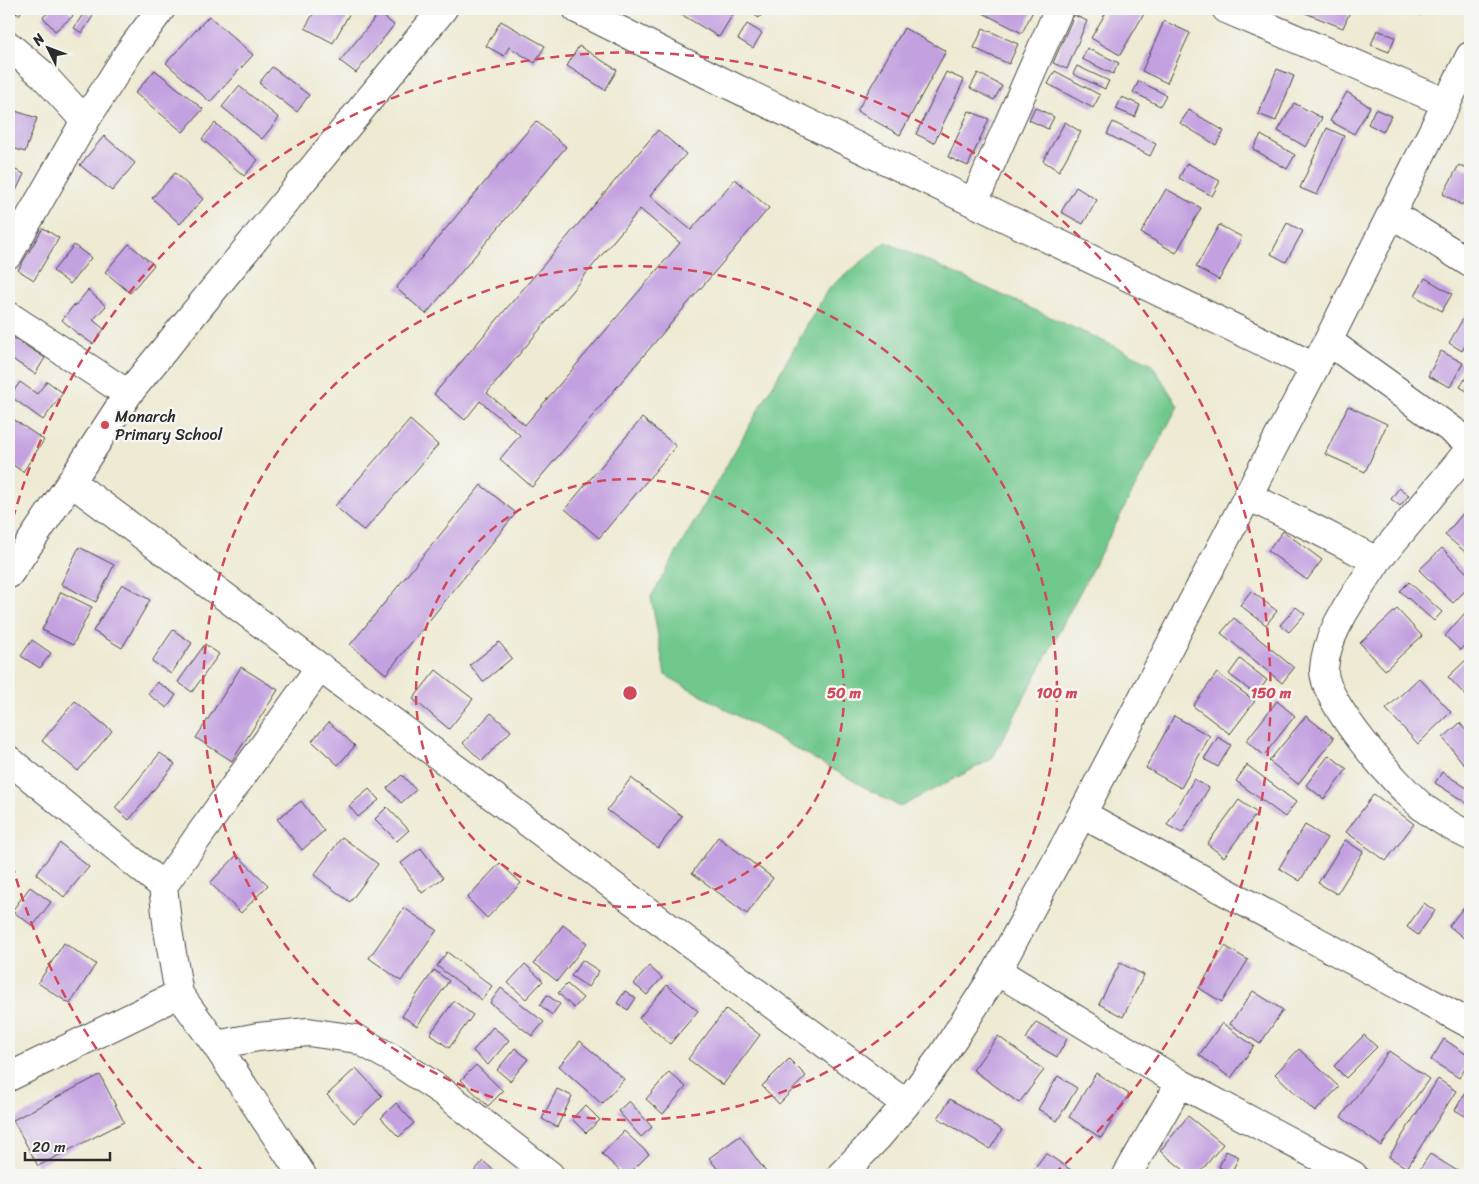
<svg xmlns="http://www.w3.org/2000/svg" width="1479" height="1184" font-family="Sriracha,sans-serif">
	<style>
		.green { fill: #70c88d; stroke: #4e7a5c }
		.building { fill: #c3a0e0; fill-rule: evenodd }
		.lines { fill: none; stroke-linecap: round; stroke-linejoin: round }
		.street-casing { stroke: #484844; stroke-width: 30 }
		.street { stroke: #fff; stroke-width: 28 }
		.ring { fill: none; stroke: #d1495b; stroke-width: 2.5; stroke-dasharray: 9 6 }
		.poi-dot { fill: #d1495b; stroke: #f6f6f2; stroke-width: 2 }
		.labels { text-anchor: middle; stroke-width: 5; stroke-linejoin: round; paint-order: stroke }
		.poi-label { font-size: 16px; fill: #2b2b2b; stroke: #f6f6f2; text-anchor: start }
		.centre { fill: #d1495b; stroke: #f6f6f2; stroke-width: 2.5 }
		.ring-label { font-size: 15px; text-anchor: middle; font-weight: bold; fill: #d1495b; stroke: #f6f6f2; stroke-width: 5; stroke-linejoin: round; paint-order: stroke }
	</style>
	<rect width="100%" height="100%" fill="#f6f6f2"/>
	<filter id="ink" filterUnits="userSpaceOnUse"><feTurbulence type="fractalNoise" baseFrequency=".02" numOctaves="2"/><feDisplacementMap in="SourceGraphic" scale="10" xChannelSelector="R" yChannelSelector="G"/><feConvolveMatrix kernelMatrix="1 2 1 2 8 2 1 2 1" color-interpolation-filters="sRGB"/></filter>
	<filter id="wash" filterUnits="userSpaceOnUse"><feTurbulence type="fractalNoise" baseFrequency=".0096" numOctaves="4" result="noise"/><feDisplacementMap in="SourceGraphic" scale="20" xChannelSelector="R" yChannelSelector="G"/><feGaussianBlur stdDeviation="1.12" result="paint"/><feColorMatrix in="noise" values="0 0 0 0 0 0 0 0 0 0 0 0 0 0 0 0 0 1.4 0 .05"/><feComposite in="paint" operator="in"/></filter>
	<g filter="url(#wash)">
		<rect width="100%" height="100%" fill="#eeead3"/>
		<path class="green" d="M886,242l265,121 27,43 -186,353 -92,48 -235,-132 -14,-78 177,-308z"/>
		<g id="blocks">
			<path class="building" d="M9,9h14l-4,6z
				M53,9h15l5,7 -18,15 -12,-14z
				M316,9h36l-19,34 -28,-15z
				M682,9h54l-17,28 -40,-24z
				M745,9h20l-6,9z
				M982,9h52l-12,24 -41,-21z
				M1108,9h31l6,3 -25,43 -29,-17z
				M1301,9h50l-8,19 -43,-17z
				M1396,9h27l-2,6z
				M85,11l8,5 -11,17 -8,-5z
				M379,13l15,12 -38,48 -16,-12z
				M1074,15l13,6 -20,48 -14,-6z
				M209,16l44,39 -43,47 -44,-39z
				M501,21l44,25 -10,17 -26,-16 -5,9 -18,-10z
				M1164,21l26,12 -23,50 -25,-12z
				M747,24l15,9 -9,15 -15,-9z
				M904,28l42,23 -46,84 -43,-24z
				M983,28l35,16 -9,20 -35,-16z
				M1377,30l18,7 -6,15 -18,-7z
				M579,46l38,24 -12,20 -38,-24z
				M1087,48l32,15 -6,11 -31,-15z
				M1077,66l32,15 -4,8 -32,-15z
				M272,67l37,28 -12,17 -38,-29z
				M1277,69l17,7 -18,45 -18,-7z
				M155,70l48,39 -20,23 -48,-39z
				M1055,71l45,24 -7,13 -45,-24z
				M946,72l18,8 -30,63 -18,-9z
				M978,73l24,13 -8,14 -24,-12z
				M1139,81l27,14 -6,11 -27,-14z
				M239,86l40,32 -17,21 -40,-32z
				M1347,92l23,15 -16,27 -24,-13z
				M1122,97l18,8 -5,12 -19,-8z
				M1294,103l28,15 -16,29 -28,-16z
				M1035,107l19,10 -6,12 -19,-9z
				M9,109l28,9 -12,34 -16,-5z
				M1375,109l16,7 -8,16 -15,-8z
				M1189,110l35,21 -8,14 -36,-22z
				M969,111l20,8 -21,47 -20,-9z
				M536,121l30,26 -140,167 -30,-26z
				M1065,122l16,10 -22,39 -16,-10z
				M1113,122l43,22 -6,12 -43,-22z
				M215,123l43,37 -14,16 -42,-37z
				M1327,128l17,8 -27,59 -17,-7z
				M658,130l28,24 -36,42 41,34 44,-51 34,29 -237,279 -32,-28 20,-24 -40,-34 -15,19 -31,-26zM640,209l40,34 -155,182 -38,-32z
				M1261,135l34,20 -8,14 -34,-20z
				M104,136l31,27 -23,28 -32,-26z
				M1187,163l33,18 -8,15 -33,-18z
				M1459,165l11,6v19l-8,15 -19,-11z
				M9,167l15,7 -10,21 -5,-2z
				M175,173l28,26 -23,25 -28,-26z
				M1076,187l21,13 -14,24 -22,-12z
				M1166,189l35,19 -25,45 -35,-20z
				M1287,223l16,8 -17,31 -15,-8z
				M1219,225l23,12 -23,43 -23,-13z
				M43,228l16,10 -25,42 -16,-10z
				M129,244l25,21 -24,28 -25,-21z
				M74,245l17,13 -21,26 -17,-13z
				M1425,278l27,16 -10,17 -27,-15z
				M88,290l18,16 -13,14 11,9 -11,15 -13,-9v1l-18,-16 12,-15 1,1z
				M1465,315l5,3v20l-8,13 -13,-8z
				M9,335l36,23 -10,16 -26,-17z
				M1441,351l22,12 -13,24 -22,-11z
				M1470,371v22l-10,-6z
				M47,381l16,12 -20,27 -33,-24 10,-14 17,12z
				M1348,406l39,18 -22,48 -40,-18z
				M642,418l34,28 -77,92 -34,-29z
				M13,419l31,21 -21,32 -14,-10v-36z
				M410,420l28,25 -74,86 -29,-25z
				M481,485l35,28 -130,161 -36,-29z
				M1399,488l10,7 -9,11 -9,-7z
				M1470,505v51l-25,-21z
				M1283,531l39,29 -15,20 -39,-29z
				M79,547l35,18 -18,37 -35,-18z
				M1442,548l28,28v10l-17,17 -34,-33z
				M1409,582l33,30 -8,9 -34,-30z
				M122,584l28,16 -28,48 -29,-17z
				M1251,591l26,20 -11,14 -26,-20z
				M61,592l31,15 -19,38 -31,-15z
				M1296,607l9,7 -16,18 -9,-7z
				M1470,607v32l-10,11 -15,-14z
				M1397,609l25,27 -37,34 -25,-27z
				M1234,618l60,50 -12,15 -61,-50z
				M173,630l19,13 -21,31 -19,-13z
				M32,640l19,13 -11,15 -19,-12z
				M499,642l13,16 -29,24 -13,-17z
				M205,644l14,10 -27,38 -14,-10z
				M1470,656v44l-22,-23z
				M1240,659l27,21 -11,15 -27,-21z
				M241,667l37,23 -46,71 -36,-23z
				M436,670l37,29 -24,30 -36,-30z
				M1217,673l38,28 -25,33 -37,-28z
				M1419,678l32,34 -33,32 -32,-35z
				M157,682l19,13 -9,13 -19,-14z
				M75,701l37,30 -34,40 -36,-30z
				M1277,701l18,15 -31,39 -18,-14z
				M491,713l20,18 -29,30 -19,-18z
				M1174,716l36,20 -29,52 -35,-20z
				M1306,716l28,22 -36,46 -29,-23z
				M329,722l26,24 -17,19 -26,-24z
				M1460,723l10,13v30l-3,2 -24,-30z
				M1218,737l13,8 -13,22 -14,-8z
				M160,753l15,11 -46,56 -14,-12z
				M1329,755l18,14 -23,30 -18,-14z
				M1247,765l49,37 -11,15 -49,-36z
				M1442,772l28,18v15l-35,-22z
				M402,775l14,15 -15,13 -14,-15z
				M631,778l51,38 -24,32 -51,-38z
				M1194,779l15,9 -27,45 -15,-8z
				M369,789l10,11 -21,17 -9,-11z
				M1374,794l40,30 -28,37 -40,-29z
				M1239,800l18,13 -33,44 -17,-13z
				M301,801l23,30 -22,19 -25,-31z
				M387,807l22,23 -12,11 -22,-22z
				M1305,825l22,13 -27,43 -21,-13z
				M342,837l36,27 -28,38 -36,-27z
				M718,837l55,41 -26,36 -55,-41z
				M1345,840l18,12 -26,42 -19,-11z
				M60,843l29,24 -25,30 -28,-23z
				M421,848l22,30 -21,15 -21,-30z
				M237,855l31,30 -27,28 -31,-30z
				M500,863l21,20 -34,35 -20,-20z
				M30,887l21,15 -18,24 -21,-15z
				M1470,899v44l-21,-17z
				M1424,903l11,8 -17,24 -11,-8z
				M404,908l33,22 -36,51 -32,-23z
				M563,925l24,18 -30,38 -23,-18z
				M64,943l32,21 -26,40 -32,-21z
				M1225,946l23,14 -26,42 -23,-14z
				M447,952l45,34 -10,14 -45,-34z
				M582,960l17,11 -11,16 -17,-11z
				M1120,963l24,12 -21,42 -24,-13z
				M525,964l18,17 -17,18 -18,-16z
				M649,966l13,12 -15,17 -13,-11z
				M434,970l15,11 -32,45 -15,-10z
				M567,984l16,14 -9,10 -16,-15z
				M667,985l31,26 -28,33 -31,-26z
				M501,988l43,34 -12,14 -42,-33z
				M625,991l11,7 -8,12 -11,-7z
				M1253,991l30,19 -23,34 -30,-20z
				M547,995l13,9 -8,11 -12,-10z
				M454,1001l19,14 -24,33 -19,-14z
				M726,1009l34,26 -37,50 -35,-26z
				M1036,1022l31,17 -10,18 -31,-18z
				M1222,1023l32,23 -23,32 -32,-23z
				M493,1027l16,13 -21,25 -15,-14z
				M1364,1035l13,12 -31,31 -12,-12z
				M998,1036l46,34 -25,33 -46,-33z
				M1444,1039l26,18v2l-11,19 -28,-18z
				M580,1041l44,38 -22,25 -43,-38z
				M515,1048l13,11 -18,22 -13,-11z
				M1299,1049l40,38 -24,25 -40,-38z
				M1389,1051l40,28 -48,67 -40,-29z
				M789,1059l17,17 -27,28 -17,-18z
				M476,1065l27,26 -15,15 -27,-26z
				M356,1068l26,28 -28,27 -27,-28z
				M669,1072l17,15 -23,27 -17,-15z
				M1096,1073l33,21 -28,44 -32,-21z
				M100,1075l24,47 -86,44 -25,-46z
				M1058,1076l19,12 -20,33 -19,-12z
				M1438,1079l18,12 -49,77 -18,-11z
				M1470,1085v34l-15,-9z
				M557,1089l15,7 -15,31 -15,-8z
				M950,1099l52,31 -12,19 -52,-31z
				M629,1101l23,26 -11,10 -23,-26z
				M396,1103l18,20 -15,14 -18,-19z
				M585,1105l15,15 -14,13 -14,-14z
				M1188,1116l35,28 -25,31h-8l-30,-24z
				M624,1131l25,23 -21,21h-4l-22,-21z
				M740,1136l28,39h-46l-13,-17z
				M1226,1151l13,6 -8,16 -12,-6z
				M1046,1153l32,22h-38l-7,-5z
				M1430,1154l34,21h-34l-10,-6z
				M483,1161l16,14h-28z
				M178,1169l4,6h-14z"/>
		</g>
	</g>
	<g filter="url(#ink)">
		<use href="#blocks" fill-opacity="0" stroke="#484844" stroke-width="1"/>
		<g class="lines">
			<g class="street-casing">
				<path id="street" d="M577,9l142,71 596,287
					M1226,9l221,94
					M9,46l34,29 42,46
					M974,202l85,-193
					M1392,214l78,49
					M9,254l76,-133 44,-69 32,-43
					M9,316l119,78
					M1328,341l142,102
					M71,482l835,622
					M1248,496l67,33 62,32c-20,32 -51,70 -53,108 -2,33 75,119 101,140 14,10 30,20 45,27
					M1377,561l93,-112
					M9,574l62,-92 57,-88 315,-385
					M9,760l154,126
					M1082,814l388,210
					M997,971l183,112 173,92
					M216,1045l42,-8 50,-5 49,7 36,20 50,33 107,83
					M9,1077l170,-83
					M302,1175l-86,-130 -37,-51 -11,-64 -5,-44 157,-219
					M841,1175l37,-38 28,-33 38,-51 53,-82 85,-157 233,-447 155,-311
					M1127,1175l53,-92"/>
			</g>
			<use href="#street" class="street"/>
		</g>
	</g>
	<g class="ring">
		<circle cx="630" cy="693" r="214"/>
		<circle cx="630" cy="693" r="427"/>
		<path d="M205 1173A641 641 0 0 1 9 853M9 533A641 641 0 1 1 1055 1173"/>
	</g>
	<circle class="poi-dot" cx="105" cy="425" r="5"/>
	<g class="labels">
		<g class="poi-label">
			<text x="115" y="422">Monarch<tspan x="115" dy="18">Primary School</tspan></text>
		</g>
	</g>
	<circle cx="630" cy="693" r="8" class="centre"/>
	<g class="ring-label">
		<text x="844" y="698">50 m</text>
		<text x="1057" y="698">100 m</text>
		<text x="1271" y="698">150 m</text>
	</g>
	<rect width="1479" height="1184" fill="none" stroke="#f6f6f2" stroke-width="30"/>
	<g transform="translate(48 48) rotate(312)" stroke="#f6f6f2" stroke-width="4" paint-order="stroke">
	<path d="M0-4L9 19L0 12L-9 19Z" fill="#2b2b2b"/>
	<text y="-8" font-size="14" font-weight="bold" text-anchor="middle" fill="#2b2b2b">N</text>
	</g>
	<path d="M25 1152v8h85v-8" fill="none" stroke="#2b2b2b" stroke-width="2.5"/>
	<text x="32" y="1152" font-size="15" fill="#2b2b2b" stroke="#f6f6f2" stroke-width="4" paint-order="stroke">20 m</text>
</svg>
